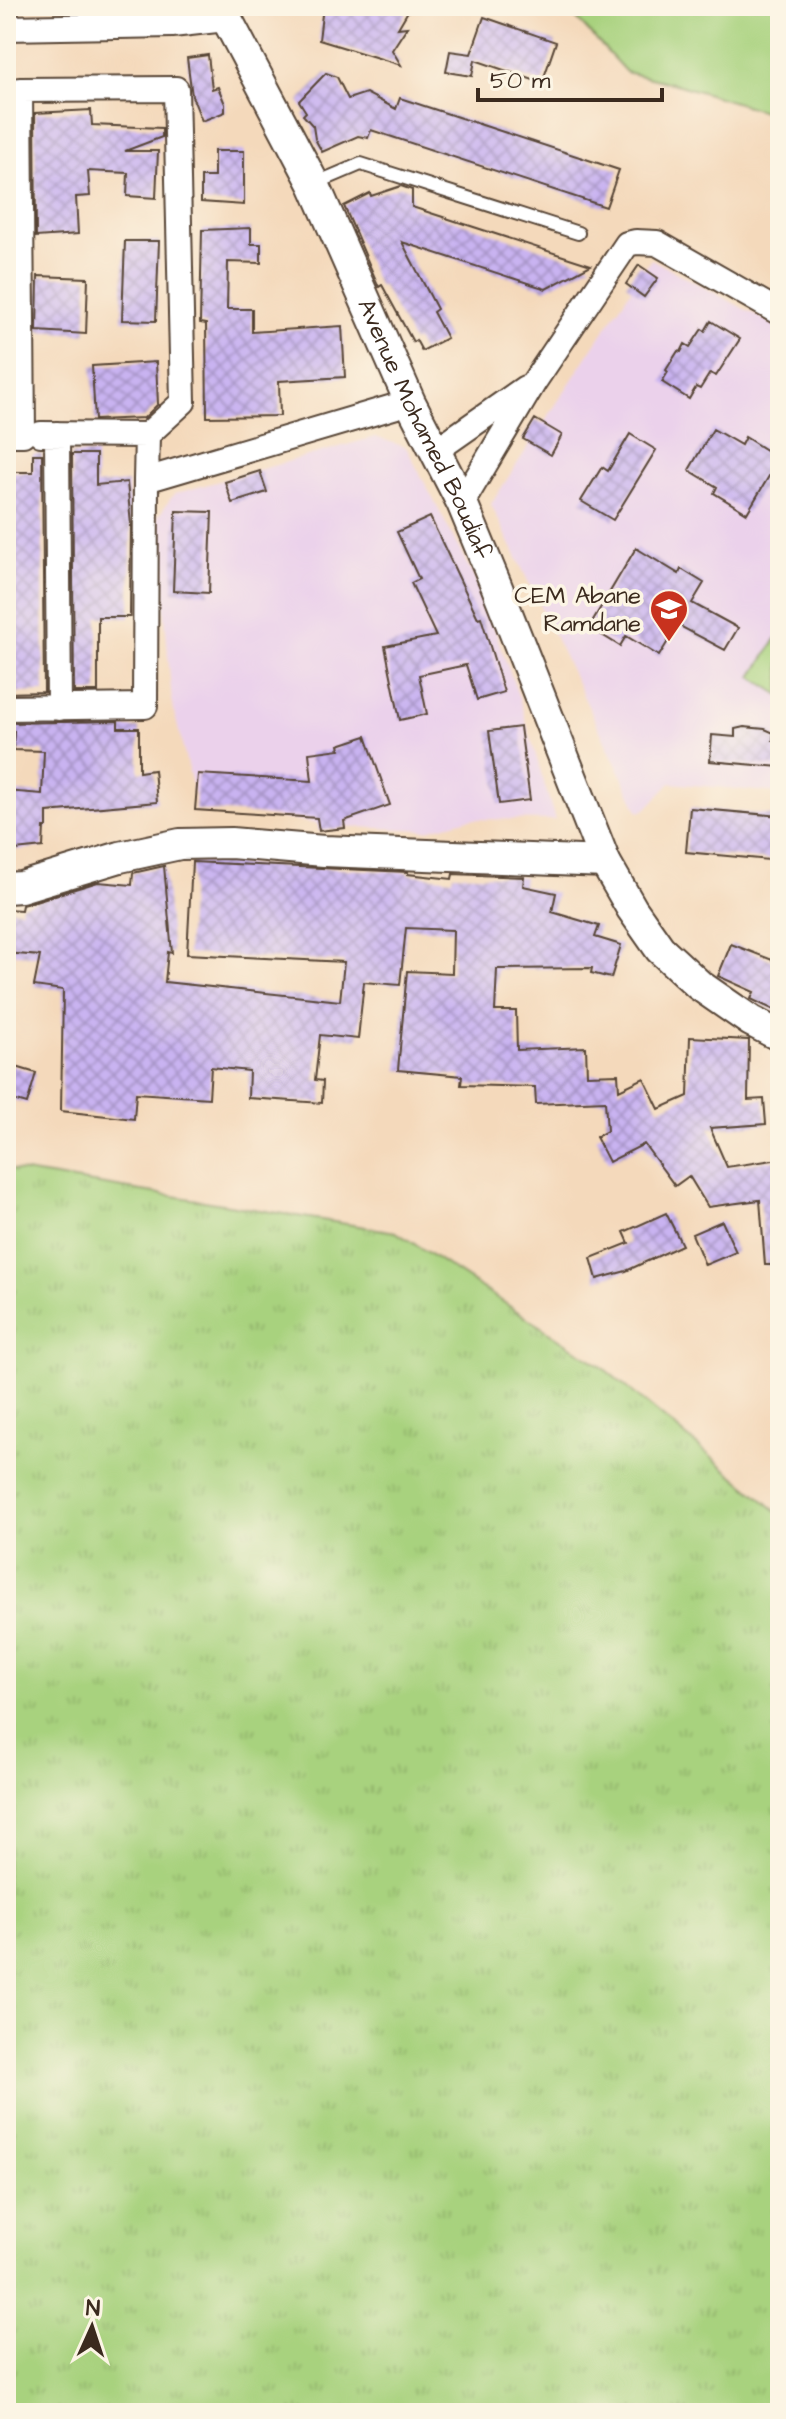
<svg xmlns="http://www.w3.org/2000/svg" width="786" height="2419" font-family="'Architects Daughter',sans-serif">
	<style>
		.built { fill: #ebd1eb }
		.grass { fill: url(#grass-tufts); stroke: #727e4e; stroke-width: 2 }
		.green { fill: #a8d27e; stroke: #727e4e; stroke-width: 2 }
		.building { fill: url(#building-cross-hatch) }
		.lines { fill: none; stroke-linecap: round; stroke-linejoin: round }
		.service-casing { stroke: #574436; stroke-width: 16 }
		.minor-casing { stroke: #574436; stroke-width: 28 }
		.tertiary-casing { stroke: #574436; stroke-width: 34 }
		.service { stroke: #fff; stroke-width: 12 }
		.minor { stroke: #fff; stroke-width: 24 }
		.tertiary { stroke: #fff; stroke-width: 30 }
		.labels { text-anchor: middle; stroke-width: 7; stroke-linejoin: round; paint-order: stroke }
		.street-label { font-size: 24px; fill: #3b2a1e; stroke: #fcf5e5 }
		.poi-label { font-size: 24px; fill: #3b2a1e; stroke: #fcf5e5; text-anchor: end }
	</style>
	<defs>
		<pattern id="grass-tufts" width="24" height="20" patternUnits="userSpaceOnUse" patternTransform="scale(2)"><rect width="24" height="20" fill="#a8d27e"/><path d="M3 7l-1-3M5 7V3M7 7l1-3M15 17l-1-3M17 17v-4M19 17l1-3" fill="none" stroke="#92b46c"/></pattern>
		<pattern id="building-cross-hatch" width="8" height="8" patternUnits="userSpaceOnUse" patternTransform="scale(2)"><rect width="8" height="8" fill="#c9b3f1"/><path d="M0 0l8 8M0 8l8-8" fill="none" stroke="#a492c3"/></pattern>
	</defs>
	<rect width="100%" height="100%" fill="#fcf5e5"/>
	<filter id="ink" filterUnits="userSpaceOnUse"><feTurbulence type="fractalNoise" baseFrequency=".0125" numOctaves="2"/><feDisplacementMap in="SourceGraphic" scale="16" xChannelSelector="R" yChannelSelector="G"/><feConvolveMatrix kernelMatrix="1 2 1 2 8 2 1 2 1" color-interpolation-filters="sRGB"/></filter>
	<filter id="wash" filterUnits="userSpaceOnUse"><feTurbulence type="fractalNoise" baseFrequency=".006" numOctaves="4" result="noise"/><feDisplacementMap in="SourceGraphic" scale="32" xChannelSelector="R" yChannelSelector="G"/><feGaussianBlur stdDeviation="1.8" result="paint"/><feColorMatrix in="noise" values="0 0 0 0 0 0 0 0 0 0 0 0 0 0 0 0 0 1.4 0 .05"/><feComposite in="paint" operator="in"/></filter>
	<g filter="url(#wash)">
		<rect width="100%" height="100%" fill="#f4d9bb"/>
		<path class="built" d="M651,259l129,69v465l-109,-10 -25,26 -7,3 -148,-308z
			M375,437l31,10 75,144 38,107 36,122 -86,-1 -42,11 -96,-4 -134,-21 -25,-102 -15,-185 17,-24z"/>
		<path class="grass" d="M6,1169l390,63 205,134 179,148v899h-774z"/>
		<path class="green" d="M565,6h215v110l-101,-31 -53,-13z
			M780,633v62l-28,-18z"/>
		<g id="blocks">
			<path class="building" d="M323,6h88l-13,22 9,-1 -15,23 9,15 -82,-25z
				M484,17l72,25 -14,41 -67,-23 -3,16 -26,-4 4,-21 21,3z
				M208,55l4,34 6,-2 7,17v8l-23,9 -10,-25 -5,-38z
				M326,73l11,4 11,22 18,-6 30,16 4,-11 219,72 -13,37 -235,-77 -3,8 -10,-2 -36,16 -7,-13 -2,-13 -10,-11 3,-3 -7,-11z
				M91,110l1,15 70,3v9l-37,14h33l-2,47 -29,-2 1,-23 -40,-2 2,25 -14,1 2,37 -42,3 -1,-124z
				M214,151h30v54l-43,-3v-25h13z
				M401,186l11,4v17l179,58 -45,24 -144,-47 35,67 -4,3 14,26 -25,13 -6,-11 -3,2 -31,-57 -3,2 -1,-2 -34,-79 26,-13 1,3z
				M251,228v16h10v19l-33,-1 -1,47h25v23l90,-6 3,51 -66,4 1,35 -73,1 -1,-93 -6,-1 2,-93z
				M125,241h34l-3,80 -34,-1z
				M639,265l19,13 -14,19 -18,-13z
				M38,276l50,2 -2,56 -49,-3z
				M711,321l29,18 -24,37 -6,-3 -10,16 -4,-2 -7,12 -27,-17 6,-10 -2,-2 12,-19 3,1 4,-8 5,3 12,-18 3,2z
				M156,362l2,42 -14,14 -49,2 -3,-54z
				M535,419l27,16 -11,20 -28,-16z
				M713,429l28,16 4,-8 27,17 -4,7 7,5 -28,47 -33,-20 3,-6 -28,-17z
				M630,434l26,16 -43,70 -32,-19 21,-34 6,4z
				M33,454h9l2,238 -38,1v-221h27z
				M72,454h24v31l31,-3 4,43 -1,92h-32v75h-24z
				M260,471l7,21 -35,11 -7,-21z
				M176,511l36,1 -3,81 -36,-2z
				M430,517l48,101 3,-1 23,75 -27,8 -11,-35 -47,10 8,39 -27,6 -15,-74 51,-10 -25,-53 8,-4 -22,-47z
				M636,548l43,26 2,-5 23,14 -12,20 46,25 -13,22 -47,-25 -19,31 -33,-20 -6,10 -31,-19z
				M118,721v7h21v44l15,-2 3,32 -110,10v15h-3l-1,20 -37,4v-60l36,3 2,-43 -31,-1 1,-19 -8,-1v-7z
				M520,727l10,73 -31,4 -10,-73z
				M744,727l21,2 9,4 -1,7h7v27l-70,-6 2,-26 23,2v-8z
				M366,736l24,69 -46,16 1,7 -26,3 -2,-13 -122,-8 3,-36 114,7 -3,-28 31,-4 -1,-4z
				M690,808l90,8v45l-94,-9z
				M192,862l216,10v2l44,5 1,-5 71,3 -1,9 33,7 -4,19 47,14 -4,11 26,8 -10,33 -20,-5 1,-5 -95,1 -2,42h21l1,39 69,-3 1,28 31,-1 1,16 25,-12 15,31 29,-13 2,-59 59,3 -1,60 16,-1 2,25 -56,4 17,39 53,-8v106h-15l-5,-65 -52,7 -19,-31 -14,10 -31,-42 -35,18 -13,-25 11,-6 -2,-30 -69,3 -1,-17 -74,-2 1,-9 -64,-6 9,-99 45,2 1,-43 -47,-2 -6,57 -36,-3 -6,57 -38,-4 -5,45 8,1 -1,22 -74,-5 1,-27 -38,-4 -2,31 -73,-5 -2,26 -73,-8 2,-121 -29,-4 6,-30 -34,-3v-44l15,1 1,-5 76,-23 34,3 1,-12 31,-7 8,87 -4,-1 -3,30 175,19 4,-39 -157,-8z
				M731,944l49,19v50l-29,-14 3,-7 -36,-16z
				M6,1064l30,9 -9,31 -21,-6z
				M666,1213l16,32 -56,26 -29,8 -6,-21 38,-15 -5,-11z
				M722,1221l14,31 -31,13 -13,-31z"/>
		</g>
	</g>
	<g filter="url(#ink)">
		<use href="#blocks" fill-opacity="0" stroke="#574436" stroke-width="2"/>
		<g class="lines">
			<g class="service-casing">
				<path id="service" d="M314,184l47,-20 217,69"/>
			</g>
			<g class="minor-casing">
				<path id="minor" d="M6,28l166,-3 54,-6 7,-13
					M6,434h17l-3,-344 156,-1 7,313 -36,33 -1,45
					M41,434l106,1
					M57,434l2,274
					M435,451l90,-63
					M462,503l72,-121 93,-138 9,-2 21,1 123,70
					M6,708l139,-2 1,-226 264,-78"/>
			</g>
			<g class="tertiary-casing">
				<g id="tertiary">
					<path id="s1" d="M220,6l94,178 96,218 52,101 34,82 109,277 27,47 28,40 39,36 52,36 29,15"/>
					<path d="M6,888l15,-1 99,-30 60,-13 51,-1 93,8 281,11"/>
				</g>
			</g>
			<use href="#service" class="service"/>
			<use href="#minor" class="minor"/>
			<use href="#tertiary" class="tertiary"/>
		</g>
	</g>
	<defs>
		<g id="school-pin" transform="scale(2)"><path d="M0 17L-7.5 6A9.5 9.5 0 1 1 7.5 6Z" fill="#c8321e" stroke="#fcf5e5"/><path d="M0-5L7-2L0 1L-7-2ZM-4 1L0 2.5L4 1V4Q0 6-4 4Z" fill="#fff"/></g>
	</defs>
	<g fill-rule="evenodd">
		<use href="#school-pin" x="669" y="609"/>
	</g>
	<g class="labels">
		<g class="street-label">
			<text dy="8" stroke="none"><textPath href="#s1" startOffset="470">Avenue Mohamed Boudiaf</textPath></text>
		</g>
		<g class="poi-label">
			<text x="641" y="603">CEM Abane<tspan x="641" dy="28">Ramdane</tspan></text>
		</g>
	</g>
	<rect width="786" height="2419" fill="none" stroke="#fcf5e5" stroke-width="32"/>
	<g transform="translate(92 2327) rotate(3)" stroke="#fcf5e5" stroke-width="6" paint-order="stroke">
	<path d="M0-6L14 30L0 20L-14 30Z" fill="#3b2a1e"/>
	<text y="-12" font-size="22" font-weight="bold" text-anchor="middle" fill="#3b2a1e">N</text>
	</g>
	<path d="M478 88v12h184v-12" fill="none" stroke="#3b2a1e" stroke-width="4"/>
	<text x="490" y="88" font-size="24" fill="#3b2a1e" stroke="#fcf5e5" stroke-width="6" paint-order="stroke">50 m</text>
</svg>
